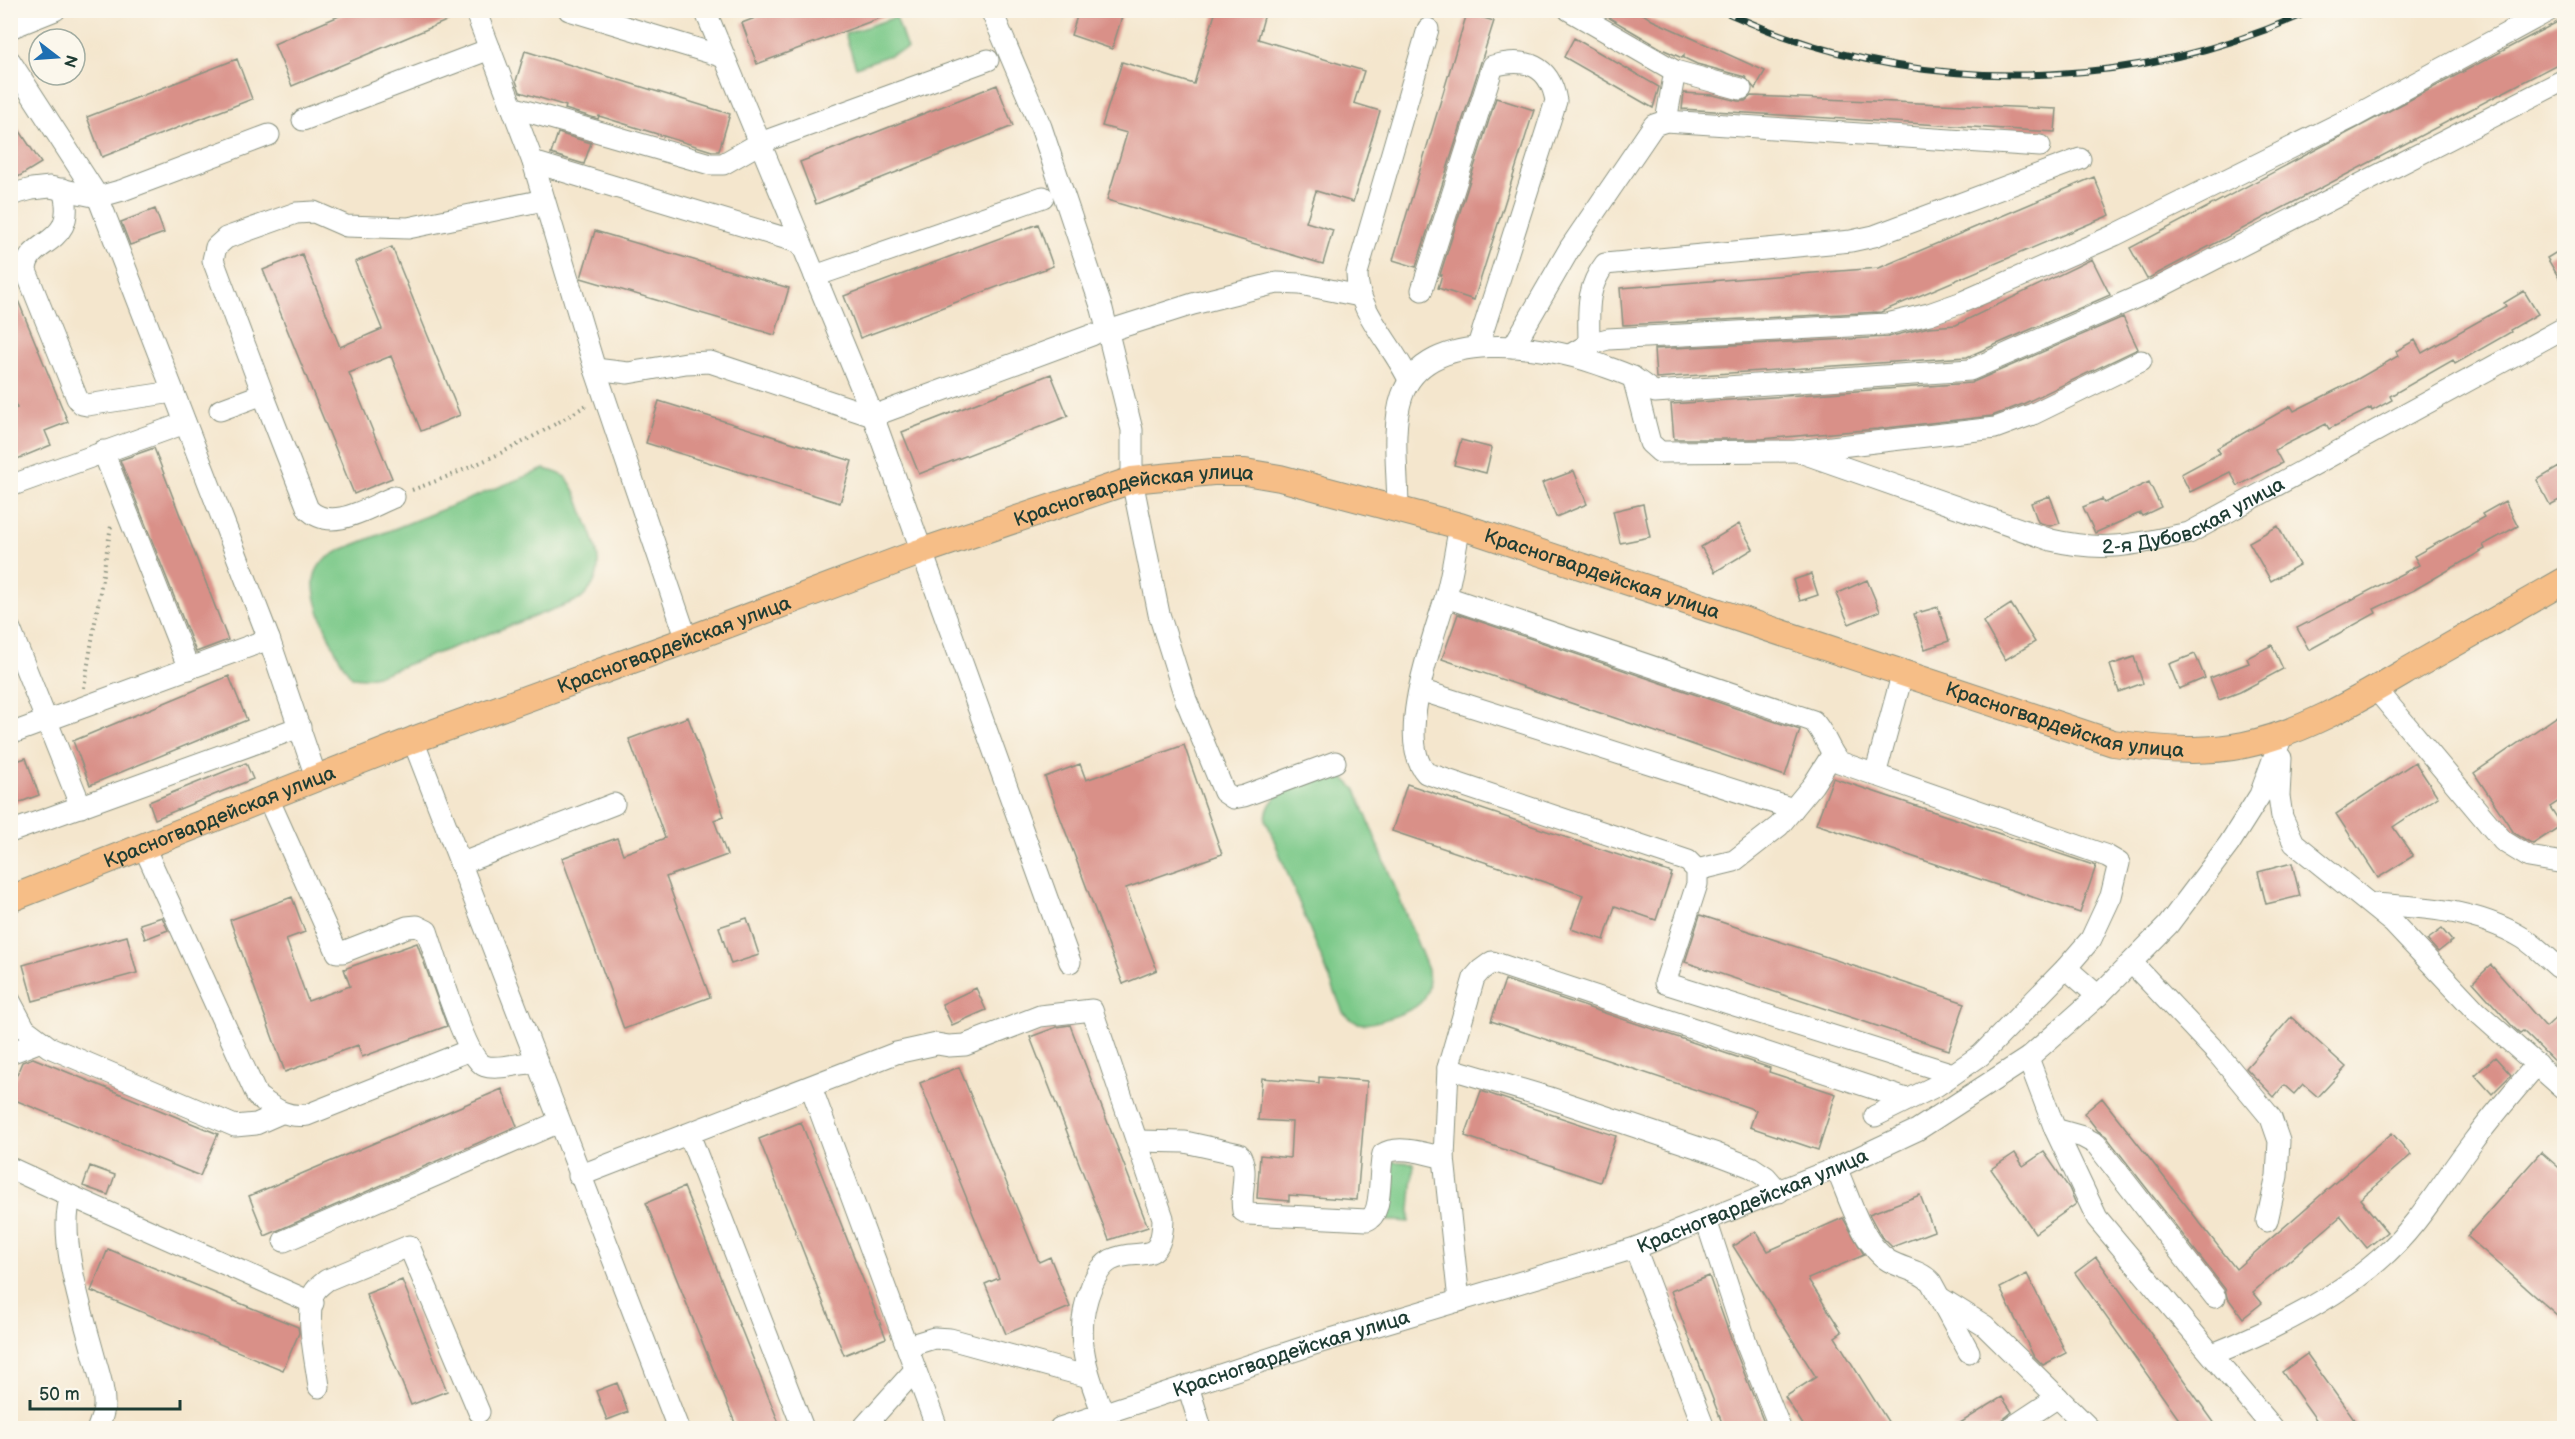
<svg xmlns="http://www.w3.org/2000/svg" width="2575" height="1439" font-family="'Balsamiq Sans',sans-serif">
	<style>
		.green { fill: #7bc989; stroke: #4d835e; stroke-width: 1.5 }
		.building { fill: #d99088 }
		.lines { fill: none; stroke-linecap: round; stroke-linejoin: round }
		.minor-casing { stroke: #8a9280; stroke-width: 23 }
		.major-casing { stroke: #8a9280; stroke-width: 28 }
		.path { stroke: #8a9280; stroke-width: 4; stroke-dasharray: 1.5 4.5; stroke-linecap: butt }
		.minor { stroke: #fff; stroke-width: 21 }
		.major { stroke: #f6be87; stroke-width: 26 }
		.rail-casing { stroke: #1f3d34; stroke-width: 7 }
		.rail { stroke: #fbf7ec; stroke-width: 4.5; stroke-dasharray: 14; stroke-linecap: butt }
		.labels { text-anchor: middle; stroke-width: 4.5; stroke-linejoin: round; paint-order: stroke }
		.street-label { font-size: 20px; fill: #1f3d34; stroke: #fbf7ec }
	</style>
	<rect width="100%" height="100%" fill="#fbf7ec"/>
	<filter id="ink" filterUnits="userSpaceOnUse"><feTurbulence type="fractalNoise" baseFrequency=".0167" numOctaves="2"/><feDisplacementMap in="SourceGraphic" scale="12" xChannelSelector="R" yChannelSelector="G"/><feConvolveMatrix kernelMatrix="1 2 1 2 8 2 1 2 1" color-interpolation-filters="sRGB"/></filter>
	<filter id="wash" filterUnits="userSpaceOnUse"><feTurbulence type="fractalNoise" baseFrequency=".008" numOctaves="4" result="noise"/><feDisplacementMap in="SourceGraphic" scale="24" xChannelSelector="R" yChannelSelector="G"/><feGaussianBlur stdDeviation="1.35" result="paint"/><feColorMatrix in="noise" values="0 0 0 0 0 0 0 0 0 0 0 0 0 0 0 0 0 1.4 0 .05"/><feComposite in="paint" operator="in"/></filter>
	<g filter="url(#wash)">
		<rect width="100%" height="100%" fill="#f4e6cd"/>
		<path class="green" d="M896,17l11,32 -51,18 -11,-33z
			M544,469c7,2 15,3 21,8 9,8 13,22 17,33 12,32 30,61 -1,89l-199,75 -19,4 -11,-1c-15,-18 -44,-80 -37,-102 4,-14 14,-18 26,-25z
			M1336,775l8,3 12,12 72,180c1,11 2,23 -7,32 -8,9 -50,25 -63,21 -5,-1 -11,-7 -15,-11l-77,-192c0,-8 3,-15 8,-21 9,-10 49,-23 62,-24z
			M1386,1161l28,2 -5,59 -28,-2z"/>
		<g id="blocks">
			<path class="building" d="M353,10h110v4l-171,72 -18,-42z
				M775,10h121v2l-139,52 -15,-41z
				M1079,10h45l-12,39 -41,-14z
				M1216,10h50l-8,29 106,32 -10,32 26,8 -27,91 -37,-11 -10,31 27,8 -10,34 -216,-64 20,-67 -25,-7 20,-64 72,22z
				M1596,10h41l15,10 113,51 -10,18 -10,-12 -48,-13 -13,-6v-3l-2,3 -20,-9z
				M1467,13l27,8 -78,246 -23,-7z
				M2565,18v42l-418,219 -17,-31z
				M1574,38l85,49 -6,21 -89,-51z
				M525,51l205,63 -11,37h-7l-113,-35 -1,3 -33,-10 1,-3 -46,-14 -4,-11z
				M237,59l15,40 -150,58 -15,-40z
				M997,85l16,41 -197,78 -16,-42z
				M1684,93l29,2 25,6h7l6,-5 306,13 -2,23 -373,-23z
				M1496,98l38,12 -60,190 -36,-12 4,-13h-2z
				M10,116l31,47 -31,19z
				M558,133l33,10 -7,21 -33,-10z
				M2094,177l16,38 -229,97 -258,13 -3,-37 259,-20z
				M155,209l9,24 -34,12 -9,-23z
				M1038,224l15,42 -193,72 -16,-42z
				M595,231l194,57 -14,47 -194,-57z
				M392,247l68,168 -39,16 -30,-75 -42,17 43,105 -38,16 -91,-224 39,-16 38,93 42,-18 -27,-67z
				M2565,247v41l-18,-30z
				M2092,259l18,36 -143,62 -311,21 -2,-29 234,-12 41,-10 27,-2z
				M10,281l58,141 -23,9 6,14 -41,17v-52l7,-2 -7,-15z
				M2524,291l14,23 -28,16 1,2 -56,32 -2,-4 -63,36 2,4 -20,11 -1,-3 -42,21 -3,-5 -51,26 7,13 -44,23 -8,-14 -40,20 -9,-18 39,-21 -3,-5 74,-42 3,5 62,-31 42,-24 -2,-5 19,-11 7,13 84,-47 -2,-3z
				M2123,317l15,32 -115,55 -31,12 -115,13 -115,10h-88l-3,-35 300,-21z
				M1051,374l17,42 -149,58 -17,-42z
				M659,401l193,60 -12,42 -194,-60z
				M1461,440l31,8 -6,25 -32,-8z
				M154,448l74,192 -32,12 -76,-192z
				M2559,467l6,10v20l-15,8 -13,-25z
				M1574,471l13,33 -31,13 -14,-34z
				M2149,482l12,25 -19,9 -2,-3 -45,20 -12,-26 19,-8 2,4z
				M2050,496l10,27 -10,3 -12,-4 -7,-19z
				M2505,501l13,25 -35,19 2,4 -71,41 -40,19 2,4 -67,37 -12,-22 122,-63 -5,-9 70,-39 -2,-3z
				M1643,504l7,33 -30,6 -7,-32z
				M1739,524l14,25 -38,23 -14,-25z
				M2278,526l21,39 -28,16 -22,-39z
				M1811,574l7,21 -18,6 -7,-21z
				M1867,580l13,31 -31,13 -13,-30z
				M2011,604l24,38 -30,18 -22,-38z
				M1938,607l11,34 -24,8 -11,-35z
				M1458,614l342,116 -15,46 -343,-117z
				M2272,645l11,24 -43,23 -21,8 -9,-22 39,-15 -2,-5z
				M2195,654l10,24 -26,11 -10,-25z
				M2134,657l9,26 -24,9 -9,-27z
				M229,676l18,44 -157,65 -17,-44z
				M2565,711v86l-15,10 12,18 -29,19 -19,-11 -40,-60z
				M688,717l36,99 -10,4 13,35 -61,22 44,120 -86,32 -62,-171 55,-20 6,16 42,-16 -36,-99z
				M1184,745l38,109 -96,34 31,82 -34,14 -78,-207 35,-13 6,16z
				M26,758l13,37 -29,11v-43z
				M2415,762l23,35 -45,30 20,29 -35,22 -42,-64z
				M246,763l7,16 -98,40 -6,-17z
				M1833,778l263,88 -16,47 -264,-89z
				M1407,784l265,89 -16,47 -41,-14 -11,34 -33,-11 12,-34 -191,-64z
				M2292,863l8,33 -34,8 -8,-32z
				M292,897l13,35 -19,7 22,62 42,-15 -6,-17 73,-26 30,83 -85,31 -4,-12 -73,27 -55,-152z
				M1700,915l265,88 -16,47 -264,-88z
				M162,917l6,13 -23,9 -5,-15z
				M747,918l12,37 -28,9 -12,-37z
				M2442,929l10,12 -14,11 -11,-12z
				M127,936l10,37 -104,28 -10,-36z
				M2491,965l55,62 19,-18v63l-42,-41 -3,2 -6,-5 -41,-46z
				M1505,980l265,88 -1,4 67,22 -18,56 -68,-23 6,-17 -265,-89z
				M976,988l10,22 -34,15 -10,-21z
				M2291,1017l55,50 -28,30 -15,-13 -9,10 -10,-9 -10,12 -28,-29z
				M1070,1025l78,202 -39,13 -79,-203 27,-10z
				M2495,1057l16,18 -19,19 -17,-19z
				M33,1058l185,76 -18,42 -190,-78v-7l12,-29z
				M959,1067l80,195 11,-5 20,50 -64,27 -21,-50 14,-6 -79,-195z
				M1319,1077l48,4 -10,119 -68,-5v6l-32,-3 3,-43 30,3 2,-36 -34,-2 4,-42 57,5z
				M502,1089l15,37 -252,110 -16,-40z
				M1481,1091l135,45 -16,46 -135,-46z
				M2102,1098l134,171 156,-136 19,22 -51,44 27,33 -20,16 -26,-32 -88,76 9,11 -19,15 -16,-21 -2,-8 -119,-153 -8,-5 -14,-18z
				M801,1122l85,216 -42,17 -85,-216z
				M2044,1152l25,36 7,16 -41,29 -44,-64 24,-16 8,13z
				M2541,1152l24,21v149l-98,-86z
				M90,1166l25,9 -7,20 -25,-9z
				M684,1187l97,241h-44l-91,-225z
				M1920,1195l14,36 -42,16 -11,-11 -12,-22z
				M1843,1218l21,37 -56,24 34,53 -7,5 57,91h-87l-20,-31 31,-20 -83,-131 23,-15 12,20z
				M108,1249l190,78 1,6 -16,37 -192,-79z
				M2096,1257l122,171h-33l-110,-155z
				M2027,1274l39,79 -23,12 -10,-10 -33,-67z
				M1709,1276l26,74 31,78h-42l-53,-137z
				M402,1280l45,111 -36,14 -45,-111z
				M2307,1354l53,74h-38l-40,-56z
				M617,1383l11,29 -21,8 -11,-29z
				M2002,1397l10,15 -12,10 -2,6h-46z"/>
		</g>
	</g>
	<g filter="url(#ink)">
		<use href="#blocks" fill-opacity="0" stroke="#8a9280" stroke-width="1.5"/>
		<g class="lines">
			<g class="minor-casing">
				<g id="minor">
					<path d="M475,10l58,152 62,207 92,271"/>
					<path d="M569,10l155,47"/>
					<path d="M705,10l168,406 197,546"/>
					<path d="M991,10l50,117 61,182 30,121v50l27,134 27,86 38,92 9,6 11,-2 91,-34"/>
					<path d="M1569,10l106,61 66,18"/>
					<path d="M10,28l45,-18"/>
					<path d="M10,61l88,136 171,442 47,138"/>
					<path d="M512,107l198,57h13l37,-21 228,-83"/>
					<path d="M303,120l187,-71"/>
					<path d="M1666,121l9,-50"/>
					<path d="M533,162l268,81"/>
					<path d="M63,189c17,59 -37,48 -37,82l51,127 5,6 5,1 86,-13"/>
					<path d="M10,195l22,-6 18,-2 48,10 25,-7 146,-55"/>
					<path d="M815,276l228,-79"/>
					<path d="M1422,290l71,-224c33,-9 57,-1 63,35l-78,245"/>
					<path d="M1108,331l85,-27 84,-21 23,1 60,12"/>
					<path d="M1589,344c0,-32 -4,-54 16,-80l246,-23 23,-5 206,-77"/>
					<path d="M1513,347l57,-99 84,-123 12,-4 374,25"/>
					<path d="M1570,355l19,-11 19,-5 279,-15 42,-10 31,-11 155,-68 240,-119 195,-106"/>
					<path d="M595,369l33,4 58,-10 24,-1 163,54 219,-81"/>
					<path d="M1633,377l17,66 10,9 137,-1 198,-23 38,-14 108,-53"/>
					<path d="M1409,380c-15,-34 -53,-70 -52,-107l71,-244"/>
					<path d="M263,394l45,115c23,24 61,-2 86,-12"/>
					<path d="M220,410l43,-16 -50,-134 3,-13 10,-9 70,-25 18,-1 32,14 62,2 136,-28"/>
					<path d="M103,451l86,218"/>
					<path id="s1" d="M1797,451l254,89c55,13 84,4 138,-7l375,-205"/>
					<path d="M10,486l175,-63"/>
					<path d="M1398,509c0,-34 -7,-81 4,-113 24,-70 143,-51 196,-32 11,4 24,8 34,13 9,5 14,11 23,15l315,-22 188,-82 406,-208"/>
					<path d="M1460,526c-5,24 -8,50 -15,73 -12,40 -50,140 -19,174l262,88 9,9v14l-32,99 288,91"/>
					<path d="M1446,597l367,124c12,12 15,29 26,41l268,94 12,7 -8,33 -20,43 -25,29 -85,87 -45,31 -61,30"/>
					<path d="M10,629l71,178"/>
					<path d="M2376,689l127,152 26,16 35,6"/>
					<path d="M1420,690l373,119"/>
					<path d="M10,734l259,-95"/>
					<path d="M413,740l265,688"/>
					<path d="M2281,758l-2,38 3,21 12,26 99,80 83,88 88,78"/>
					<path d="M1875,775l28,-103"/>
					<path d="M267,796l70,156h6l64,-25 10,-1 10,5c8,23 39,129 58,135 11,4 39,-3 51,-4"/>
					<path d="M10,832l290,-105"/>
					<path d="M144,847l113,249c17,12 28,22 50,19l163,-65"/>
					<path d="M460,864l154,-60"/>
					<path d="M1697,870l37,-9 45,-35 34,-41 19,-30"/>
					<path d="M2372,904c52,3 105,6 151,34 13,8 24,20 35,29"/>
					<path d="M2132,963l86,91 53,64 8,23 -2,35 -10,45"/>
					<path d="M2066,968l32,28"/>
					<path d="M10,1001l15,28 24,18 186,79 21,-2 25,-11"/>
					<path d="M10,1053l31,-12"/>
					<path d="M2028,1058l27,71 42,89 176,210"/>
					<path d="M1448,1068l99,29 170,57 34,13 15,10 13,15"/>
					<path d="M811,1087l126,341"/>
					<path d="M2055,1129l28,8 13,7 119,153"/>
					<path d="M689,1134l114,294"/>
					<path d="M1138,1141l47,1 54,12c11,16 0,39 4,57l5,3 119,6c17,-6 11,-50 16,-66 15,-10 44,0 61,4"/>
					<path d="M10,1168l61,28c-14,41 12,118 23,160 4,15 11,34 10,50 0,7 -4,16 -6,22"/>
					<path d="M1836,1168c13,28 26,77 53,93 14,8 31,9 42,21l38,70"/>
					<path d="M579,1176l317,-123 41,-9 12,2 16,-1 75,-29 52,-6 71,208c-1,52 -24,28 -52,42 -9,5 -15,15 -19,25 -20,48 -6,84 11,129"/>
					<path d="M71,1196l242,107"/>
					<path d="M1706,1220l41,125 33,83"/>
					<path d="M284,1241l275,-119"/>
					<path d="M1635,1248l69,180"/>
					<path d="M1942,1299l43,27 104,102"/>
					<path d="M1459,1301l-15,-143 4,-90 26,-90 7,-8 11,-8 414,137"/>
					<path d="M908,1346l26,-8 16,1 139,38"/>
					<path d="M2213,1354c57,-23 119,-53 166,-94 39,-33 63,-78 94,-118 20,-27 42,-52 64,-78"/>
					<path d="M1188,1386l13,42"/>
					<path d="M319,1387c-3,-26 -14,-70 -5,-94 3,-6 8,-9 13,-13l82,-34 70,166"/>
					<path d="M863,1428l52,-58"/>
					<path id="s2" d="M1060,1428l251,-83 324,-97 201,-80 81,-38 111,-72 70,-62 70,-71 61,-81 31,-49 23,-62"/>
					<path d="M2011,1428l47,-31"/>
				</g>
			</g>
			<g class="major-casing">
				<g id="major">
					<path id="s3" d="M10,899l403,-159 274,-100 233,-88 212,-72 81,-8h32l35,6 180,48 653,217c44,6 87,11 131,2 59,-12 115,-46 166,-76 51,-29 103,-59 154,-88"/>
				</g>
			</g>
			<path class="path" d="M412,490c61,-22 121,-50 176,-86
				M84,688l27,-162"/>
			<use href="#minor" class="minor"/>
			<use href="#major" class="major"/>
			<g class="rail-casing">
				<path id="rail" d="M1721,10c21,9 42,19 63,26 168,60 367,50 528,-26"/>
			</g>
			<use href="#rail" class="rail"/>
		</g>
	</g>
	<g class="labels">
		<g class="street-label">
			<text dy="7" stroke="none"><textPath href="#s3" startOffset="1197">Красногвардейская улица</textPath></text>
			<text dy="7" stroke="none"><textPath href="#s1" startOffset="418">2-я Дубовская улица</textPath></text>
			<text dy="7" stroke="none"><textPath href="#s3" startOffset="1683">Красногвардейская улица</textPath></text>
			<text dy="7" stroke="none"><textPath href="#s3" startOffset="711">Красногвардейская улица</textPath></text>
			<text dy="7" stroke="none"><textPath href="#s3" startOffset="2169">Красногвардейская улица</textPath></text>
			<text dy="7" stroke="none"><textPath href="#s3" startOffset="225">Красногвардейская улица</textPath></text>
			<text dy="7" stroke="none"><textPath href="#s2" startOffset="729">Красногвардейская улица</textPath></text>
			<text dy="7" stroke="none"><textPath href="#s2" startOffset="243">Красногвардейская улица</textPath></text>
		</g>
	</g>
	<rect width="2575" height="1439" fill="none" stroke="#fbf7ec" stroke-width="36"/>
	<g transform="translate(57 57) rotate(107)"><circle r="28" fill="#fbf7ec" stroke="#a3ada2" stroke-width="1.5"/>
	<path d="M0-4.5L10 22L0 15L-10 22Z" fill="#1f6fb2"/>
	<text y="-9" font-size="16" font-weight="bold" text-anchor="middle" fill="#1f3d34">N</text>
	</g>
	<path d="M30 1400v9h150v-9" fill="none" stroke="#1f3d34" stroke-width="3"/>
	<text x="39" y="1400" font-size="18" fill="#1f3d34" stroke="#fbf7ec" stroke-width="4.5" paint-order="stroke">50 m</text>
</svg>
